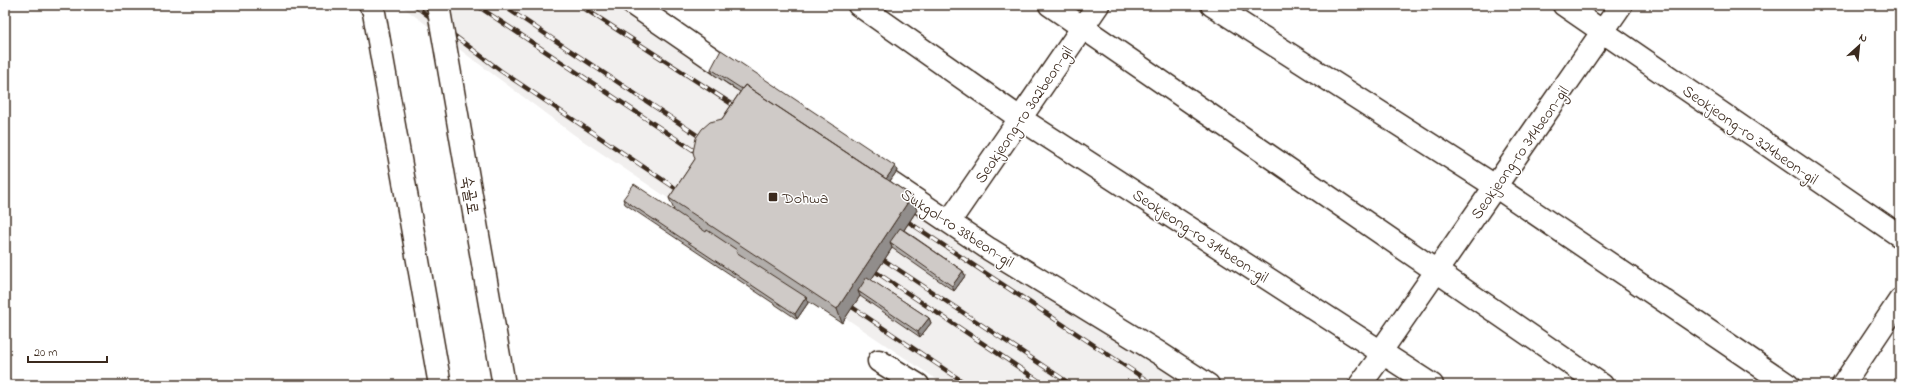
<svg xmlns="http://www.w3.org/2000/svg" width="1905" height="390" font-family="'Indie Flower','Poor Story',sans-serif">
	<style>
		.built { fill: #f1efee }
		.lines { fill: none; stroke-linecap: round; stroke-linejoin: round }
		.minor-casing { stroke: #3b2a1e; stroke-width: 25 }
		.minor { stroke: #fff; stroke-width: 22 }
		.rail-casing { stroke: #3b2a1e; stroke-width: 4.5 }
		.rail { stroke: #fff; stroke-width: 3; stroke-dasharray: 9; stroke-linecap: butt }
		.major-bridge-casing { stroke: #3b2a1e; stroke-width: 25; stroke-linecap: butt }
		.major-bridge { stroke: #fff; stroke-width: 22 }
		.wall { fill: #b2aeab; stroke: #3b2a1e }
		.shaded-wall { fill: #918d8b; stroke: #3b2a1e }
		.building { fill: #cfcac7; stroke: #3b2a1e }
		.poi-dot { fill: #3b2a1e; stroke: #fff; stroke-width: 1.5 }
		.labels { text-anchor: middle; stroke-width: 3; stroke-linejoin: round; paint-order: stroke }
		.street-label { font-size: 16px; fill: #3b2a1e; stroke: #fff }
		.poi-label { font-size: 16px; fill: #3b2a1e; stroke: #fff; text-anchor: start }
	</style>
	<rect width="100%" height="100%" fill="#fff"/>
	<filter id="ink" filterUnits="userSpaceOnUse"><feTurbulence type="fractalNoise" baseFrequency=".025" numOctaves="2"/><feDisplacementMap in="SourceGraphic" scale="8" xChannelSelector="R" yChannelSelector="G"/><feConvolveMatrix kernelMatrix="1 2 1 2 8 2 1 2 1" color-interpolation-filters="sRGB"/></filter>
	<g filter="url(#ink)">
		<path class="built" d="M400,5h219l410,269 158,111h-242l-372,-251z"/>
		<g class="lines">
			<g class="minor-casing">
				<path id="minor" d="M370,5l3,2 67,378
					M634,5l106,73
					M859,5l162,114 411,266
					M1050,5l552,380
					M1212,5l283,181 293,199
					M1564,5l336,231
					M888,181l101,68 170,104 49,32
					M949,222l149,-217
					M879,361l39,24
					M1360,385l16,-22 5,-12 240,-346
					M1843,385l57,-85"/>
			</g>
			<use href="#minor" class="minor"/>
			<g class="rail-casing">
				<path id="rail" d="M414,5l87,66 183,123
					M476,5l226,151
					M502,5l204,136
					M579,5l162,105
					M901,217l253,168
					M875,254l197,131
					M867,266l178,119
					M843,301l125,84"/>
			</g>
			<use href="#rail" class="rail"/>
			<g class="major-bridge-casing">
				<path id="major-bridge" d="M438,5l66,380"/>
			</g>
			<use href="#major-bridge" class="major-bridge"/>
		</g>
		<path class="wall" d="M711,69l184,97 2,5 -7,10 22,15 5,14 -13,20 59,41 2,5 -11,15 -62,-43 -21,32 58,38 2,5 -11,14 -60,-41 -18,27 -36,-23 2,3 -11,16 -172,-115 -2,-5 51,11 -5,-12 71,-106 -27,-18z"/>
		<path class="shaded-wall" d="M895,166l2,5 -12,17 -1,-6z
			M912,196l5,14 -23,35 -4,-3 2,6 -30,46 -4,-3 2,5 -18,27 -5,-14z
			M963,271l2,5 -11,15 -2,-5z
			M806,297l2,6 -11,16 -2,-5z
			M929,318l2,5 -11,14 -2,-5z"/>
		<path class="building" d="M721,50l174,116 -9,13 -141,-94 -3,4 -31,-20z
			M745,85l167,111 -75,113 -168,-111 26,-39 -2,-7 3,-14 6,-9 8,-7 12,-3z
			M634,184l72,48 1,-2 30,20 -1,2 70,45 -11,17 -172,-115z
			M900,228l63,43 -11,15 -62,-44z
			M867,277l62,41 -11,14 -60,-41z"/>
	</g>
	<rect class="poi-dot" x="768" y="192" width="10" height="10" rx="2"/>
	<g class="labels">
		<g class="street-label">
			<text transform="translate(1023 114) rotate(-56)" y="6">Seokjeong-ro 302beon-gil</text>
			<text transform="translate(1751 134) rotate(35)" y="6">Seokjeong-ro 324beon-gil</text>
			<text transform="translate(1519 152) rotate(-55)" y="6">Seokjeong-ro 314beon-gil</text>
			<text transform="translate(471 195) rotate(80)" y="6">숙골로</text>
			<text transform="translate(958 227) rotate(33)" y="6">Sukgol-ro 38beon-gil</text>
			<text transform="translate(1201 235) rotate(33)" y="6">Seokjeong-ro 314beon-gil</text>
		</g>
		<g class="poi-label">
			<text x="782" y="203">Dohwa</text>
		</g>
	</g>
	<rect width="1905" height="390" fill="none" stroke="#fff" stroke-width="20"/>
	<rect x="10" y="10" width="1885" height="370" fill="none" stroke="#3b2a1e" stroke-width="1.5" filter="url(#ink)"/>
	<g transform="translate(1859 46) rotate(27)" stroke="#ffffff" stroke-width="3" paint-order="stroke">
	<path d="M0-3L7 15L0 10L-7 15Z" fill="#3b2a1e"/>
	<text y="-6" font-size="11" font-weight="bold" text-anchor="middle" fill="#3b2a1e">N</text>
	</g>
	<path d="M28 356v6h79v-6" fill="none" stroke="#3b2a1e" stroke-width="2"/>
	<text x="34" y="356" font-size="12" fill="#3b2a1e" stroke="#ffffff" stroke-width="3" paint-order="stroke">20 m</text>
</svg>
